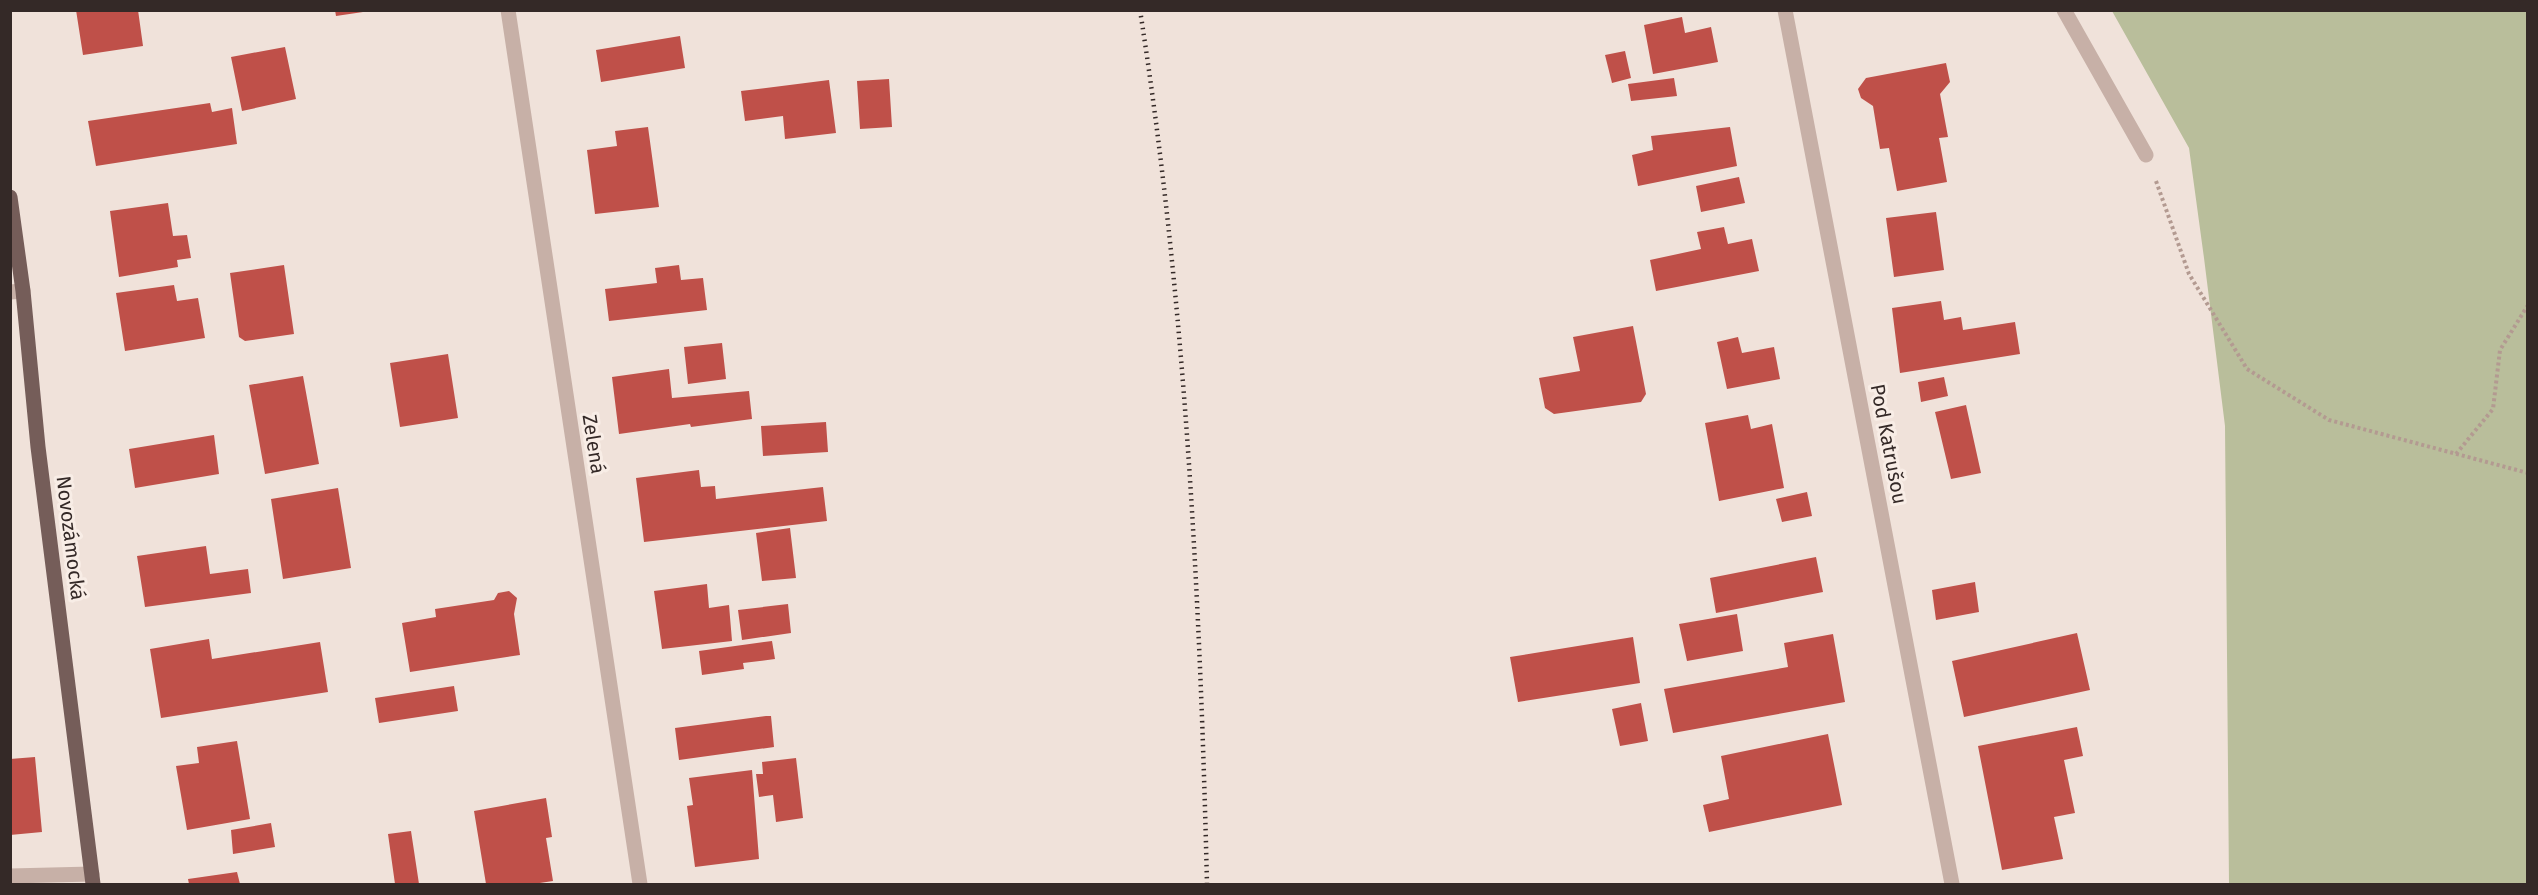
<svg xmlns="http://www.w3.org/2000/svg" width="2538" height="895" font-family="'Fira Sans',sans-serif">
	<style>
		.green { fill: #b9be9b }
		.building { fill: #bf5049 }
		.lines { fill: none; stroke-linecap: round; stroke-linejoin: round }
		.path { stroke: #b39a91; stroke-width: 4; stroke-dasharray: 3 3; stroke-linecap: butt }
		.street { stroke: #c7b0a7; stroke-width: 15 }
		.primary { stroke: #755d59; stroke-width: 15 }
		.rail { stroke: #342927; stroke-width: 4.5; stroke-dasharray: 1.5 4.5; stroke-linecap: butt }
		.labels { text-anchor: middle; stroke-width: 6; stroke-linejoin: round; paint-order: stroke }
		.street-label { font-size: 20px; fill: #342927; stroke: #f8ede6 }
	</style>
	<rect width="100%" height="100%" fill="#f0e2da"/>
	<path class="green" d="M2112,11h415v873h-298l-4,-458 -21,-168 -15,-110z"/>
	<path class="building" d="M76,10h62l5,36 -60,9z
		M335,10h28v2l-27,4z
		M1682,17l3,16 26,-6 7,35 -65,12 -9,-49z
		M680,36l5,32 -84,14 -5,-32z
		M285,47l11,52 -54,12 -11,-54z
		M1625,51l6,27 -19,5 -7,-28z
		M1946,63l4,19 -10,12 8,43 -9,1 8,44 -50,9 -8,-43 -9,1 -7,-43 -12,-8 -3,-9 8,-11z
		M1674,78l3,18 -46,5 -3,-17z
		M889,79l3,48 -32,2 -3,-48z
		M829,80l7,53 -51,6 -2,-23 -38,5 -4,-30z
		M210,103l2,9 20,-4 5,36 -141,22 -8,-45z
		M648,127l11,80 -64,7 -8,-64 30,-4 -2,-15z
		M1730,127l7,39 -99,20 -6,-31 21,-5 -2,-14z
		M1739,177l6,26 -44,9 -5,-26z
		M168,203l5,33 14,-1 4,23 -14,2 1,7 -59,10 -9,-66z
		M1936,212l8,58 -50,7 -8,-59z
		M1724,227l4,17 24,-5 7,32 -103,20 -6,-31 51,-11 -4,-17z
		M284,265l10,69 -49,7 -6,-4 -9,-64z
		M679,265l2,15 22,-2 4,32 -98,11 -4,-32 52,-6 -2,-15z
		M174,285l3,16 21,-3 7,40 -80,13 -9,-58z
		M1941,301l3,19 17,-3 2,13 52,-8 5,32 -120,19 -8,-65z
		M1633,326l13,68 -5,8 -87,12 -9,-6 -6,-30 41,-7 -7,-34z
		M1738,337l4,16 32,-6 6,32 -53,10 -10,-47z
		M722,343l4,36 -38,5 -4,-37z
		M448,354l10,64 -58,9 -10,-64z
		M669,369l3,29 77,-7 3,28 -61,8 -1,-3 -71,10 -7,-57z
		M303,376l16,88 -54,10 -16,-89z
		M1944,377l4,19 -27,6 -3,-20z
		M1966,405l15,68 -30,6 -16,-67z
		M1748,415l3,14 21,-5 12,64 -65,13 -14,-78z
		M826,422l2,30 -65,4 -2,-30z
		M214,435l5,39 -84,14 -6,-39z
		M699,470l2,17 14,-1 1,13 107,-12 4,34 -183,21 -8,-64z
		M338,488l13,80 -68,11 -12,-80z
		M1807,492l5,24 -30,6 -6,-23z
		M790,528l6,50 -34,3 -6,-48z
		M206,546l4,28 38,-5 3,24 -106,14 -8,-51z
		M1816,557l7,35 -107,21 -6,-35z
		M1975,582l4,30 -43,8 -4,-30z
		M707,584l2,24 20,-3 3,36 -70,8 -8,-58z
		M509,591l8,7 -3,16 6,41 -110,17 -8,-49 34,-6 -1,-8 59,-9 4,-7z
		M788,604l3,29 -49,7 -4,-30z
		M1737,614l6,37 -56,10 -8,-37z
		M2077,633l13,57 -126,27 -12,-56z
		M1833,634l12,68 -172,31 -9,-44 124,-22 -4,-24z
		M1633,637l7,46 -122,19 -8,-45z
		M209,639l3,20 108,-17 8,50 -167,26 -11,-69z
		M772,641l3,18 -32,4 1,6 -42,6 -3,-24z
		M454,686l4,25 -79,12 -4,-25z
		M1641,703l7,38 -28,5 -8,-37z
		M766,716h5l3,31 -95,13 -4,-32z
		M2077,727l6,29 -19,4 11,53 -21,4 9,42 -61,11 -24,-124z
		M1828,734l14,71 -133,27 -6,-27 26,-6 -8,-43z
		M237,741l13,78 -63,11 -11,-64 23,-3 -2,-16z
		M35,757l7,75 -32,3v-76z
		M796,758l7,60 -27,4 -3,-27 -14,2 -3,-23h7l-1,-12z
		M752,770l7,89 -64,8 -8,-61 6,-1 -4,-27z
		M546,798l6,39 -6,1 7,43 -20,3h-47l-12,-73z
		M271,823l4,24 -42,7 -2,-24z
		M411,831l8,53h-24l-7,-50z
		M237,872l3,12h-51l-1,-5z"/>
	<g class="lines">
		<path class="path" d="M2156,181l33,93 58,95 82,51 199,53
			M2456,454l37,-45 7,-59 28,-45"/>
		<path class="street" d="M508,10l132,874
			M1785,10l167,874
			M2064,10l82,145
			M10,292l13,-1
			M10,876l82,-2"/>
		<path class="primary" d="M10,197l13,94 15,156 55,437"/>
		<path class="rail" d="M1140,10c45,289 60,583 67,874"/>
	</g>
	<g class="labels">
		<g class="street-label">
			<text transform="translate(594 444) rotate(81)" y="7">Zelená</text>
			<text transform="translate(1889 444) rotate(79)" y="7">Pod Katrušou</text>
			<text transform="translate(71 538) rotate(83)" y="7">Novozámocká</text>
		</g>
	</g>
	<rect width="2538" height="895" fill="none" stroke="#342927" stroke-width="24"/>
</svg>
